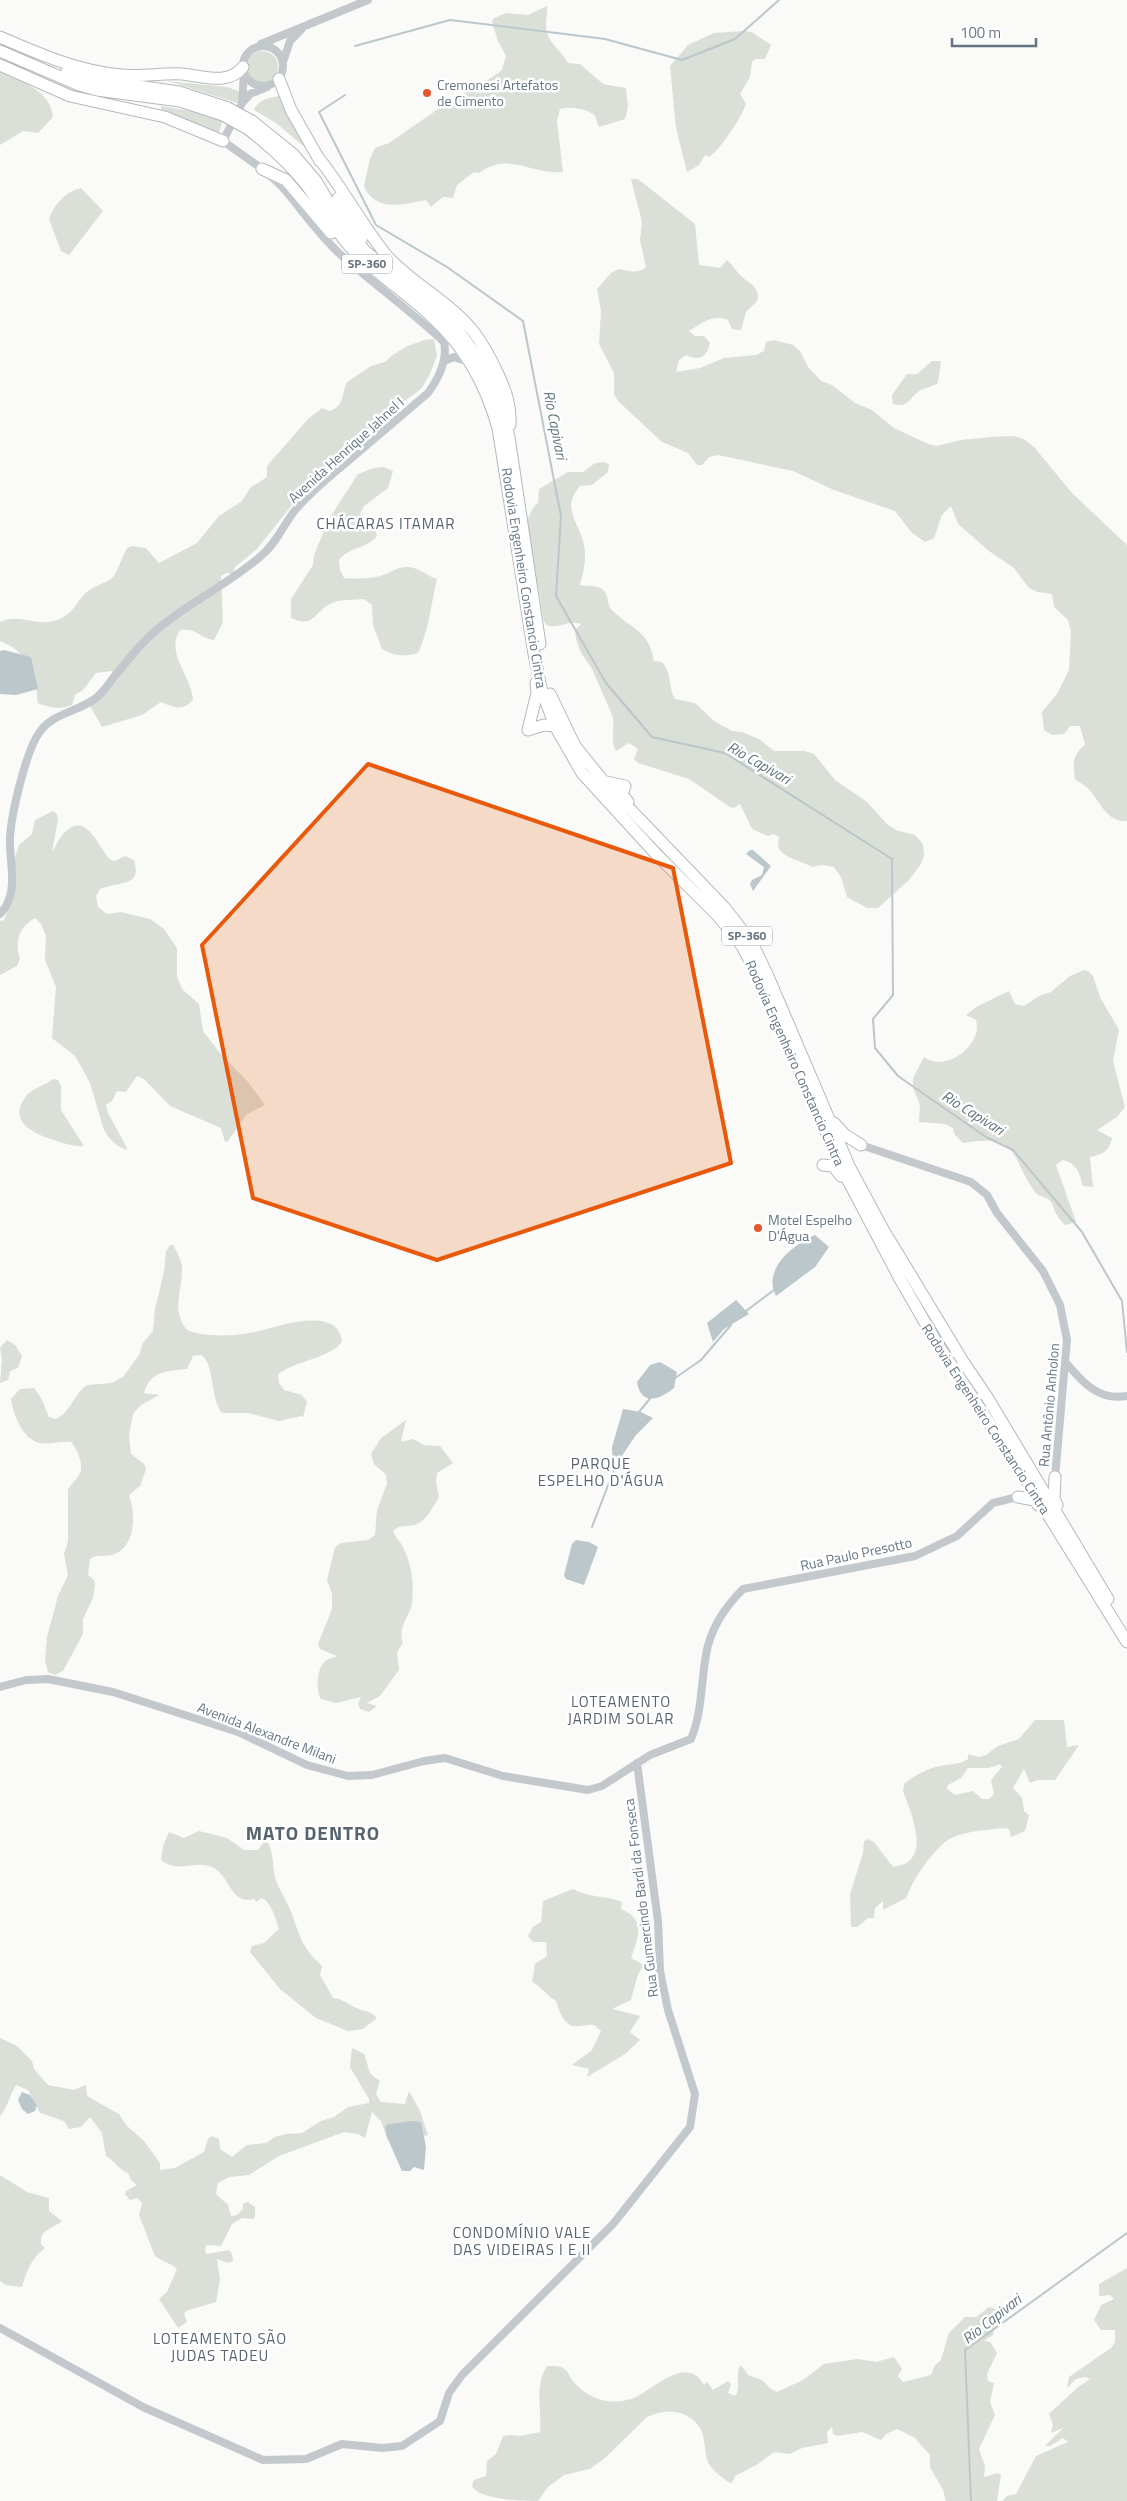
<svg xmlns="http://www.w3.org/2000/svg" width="1127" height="2501" font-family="'Titillium Web',sans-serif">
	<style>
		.green { fill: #dadfd7; fill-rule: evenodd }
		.water { fill: #bbc7cb }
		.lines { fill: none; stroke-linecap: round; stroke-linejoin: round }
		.stream { stroke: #bbc7cb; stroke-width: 2 }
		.highway-casing { stroke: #b4b9bd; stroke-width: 13 }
		.minor { stroke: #c3c8cc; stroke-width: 8 }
		.highway { stroke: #fff; stroke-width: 11 }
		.highway-bridge-casing { stroke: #b4b9bd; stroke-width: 13; stroke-linecap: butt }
		.highway-bridge { stroke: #fff; stroke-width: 11 }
		.marked { fill: #e8590c; fill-opacity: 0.2; stroke: #e8590c; stroke-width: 4; stroke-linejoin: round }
		.poi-dot { fill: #e4572e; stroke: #fff; stroke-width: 2 }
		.labels { text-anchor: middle; stroke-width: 5; stroke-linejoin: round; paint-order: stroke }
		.shield { fill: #fff; stroke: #939fa8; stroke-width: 1 }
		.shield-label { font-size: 12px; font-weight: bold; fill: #657683 }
		.poi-label { font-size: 14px; fill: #657683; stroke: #fff; text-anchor: start }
		.street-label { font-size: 14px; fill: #657683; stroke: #fff }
		.water-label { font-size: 15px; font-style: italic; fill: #60757c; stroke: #fff }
		.neighbourhood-label { font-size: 15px; letter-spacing: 1px; fill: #57646e; stroke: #fff }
		.district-label { font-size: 19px; font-weight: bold; letter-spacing: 1px; fill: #57646e; stroke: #fff }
	</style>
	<rect width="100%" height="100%" fill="#fafaf8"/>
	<path class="green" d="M547,6c1,9 -3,18 0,27 4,12 15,19 21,30l12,1 23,20 23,4 2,19 -3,12 -26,8c-2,-3 -2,-8 -4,-11 -7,-8 -27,-10 -35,-7l-3,12 6,51c-32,3 -53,-21 -84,1l-5,-1 -17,13 -4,13 -10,-1 -12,10 -5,-7c-21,4 -51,13 -62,-14l6,-27 5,-11 14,-5 68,-47 24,-11 21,-15 4,-14 -8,-15 -6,-19 2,-4 12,-5 22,2z
		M743,31l9,1 19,13 -6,14h-10l-3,3 -2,15 -10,17 6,10c-5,14 -25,45 -37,53l-4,-2 -6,10 -12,7 -11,-44 -6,-62 18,-21 26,-12z
		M246 67a16 16 0 1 1 32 0a16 16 0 1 1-32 0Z
		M0,71c20,9 51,20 53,46l-15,16 -15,-2 -23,14z
		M168,81l59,6 11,4 4,7 -2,6z
		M280,96l28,54 -32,-27 -22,-13c5,-11 14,-12 26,-14z
		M161,106l36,6 25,9 -4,15 -56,-23z
		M631,179h7l57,45 4,41 21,3 7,-8c6,5 8,10 13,15 10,10 18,9 18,25l-12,12 -5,18 -9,-1 -4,-9c-17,-6 -25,3 -39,11l6,5h9l6,7c-3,15 -12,18 -24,12l-7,5 -3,12 24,-4 24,-10 32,-3 8,-4 2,-9 8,-2 19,5 7,6 8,16 13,14 11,4 23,18 17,7 22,18 34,16 8,2 25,-6 30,-3 22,-1 11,3 10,8 38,46 55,52v276c-20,1 -25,-16 -36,-29 -4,-6 -11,-9 -16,-13 -2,-15 -3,-24 10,-34l-5,-19h-10l-6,8 -12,1 -8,-5 -2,-18 15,-18 12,-24 2,-38 -3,-12 -14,-13 -2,-13 -14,-2 -9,-4 -15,-20 -25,-17 -31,-27 -7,-18 -9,9 -8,23 -9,4 -13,-9 -17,-22 -61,-21 -41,-19 -75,-16 -9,2 -7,8h-5l-9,-12 -26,-11 -44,-41 -4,-7v-21l-15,-29 2,-33 -4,-22 14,-16 8,-4c10,2 19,5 27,-2l-6,-27 2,-18z
		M81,188l22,23 -34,44 -8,-4 -12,-32c5,-14 17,-28 32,-31z
		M434,339l3,17 -8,20 -8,13 -63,47 -23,28 -43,41 -35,44 -22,18 -2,7 -7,-1 -5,3 2,46 -9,18c-15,-2 -16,-12 -34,-10 -15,23 11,45 13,70 -11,11 -18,8 -32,2l-19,13 -40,12 -12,-21 24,-33 -2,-2 -16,2 -13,17 -8,5 -3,10c-12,5 -22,3 -34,-2 -2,-10 -1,-24 -5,-33 -6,-12 -20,-25 -33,-29v-19c17,-8 32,2 49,0 27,-4 27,-25 42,-33 6,-4 18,-7 23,-13 3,-4 9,-21 13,-28l5,-2 14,2 13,15 38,-20 22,-27 23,-15 8,-13 17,-11v-11l41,-47 14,-11 7,3c16,-4 12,-17 18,-29l24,-16 14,-4 9,-8 14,-8 16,-6z
		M932,361h9l-3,22c-6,4 -14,5 -19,8 -10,8 -11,17 -26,13l-1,-9 15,-21h10z
		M603,462l6,2 -1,8 -16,13 -12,1c-21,24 2,38 5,64 1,12 -2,24 -5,35 7,2 15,-1 22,4 8,6 4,15 10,21 20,20 36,19 42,51l8,1c10,11 6,24 13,37l20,4 19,18 18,10 10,1 17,7 15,12h31l9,3 21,26 32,22 20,22 9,6 19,5 8,9 1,12 -3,8 -12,16 -31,28h-11l-20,-11 -6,-20 -7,-10 -12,-2 -10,2c-13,-8 -25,-6 -34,-20l1,-10 -6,-3 -5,2 -16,-7 -12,-25 -6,4 -4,-1 -41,-28 -51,-16 -4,-4 4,-10 -9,-6 -13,8c-6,-12 -1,-21 -3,-34l-21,-48 -12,-18 -4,-12 -1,-9 6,-6c-13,-5 -23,6 -35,1 -6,-12 -4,-22 -7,-34 -2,-9 -9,-17 -11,-25 -5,-17 -5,-52 10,-63l1,-14 29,-17h15l12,-9z
		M384,467l9,4 -5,17 -24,18 -4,8 6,8 8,4 3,10c-11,13 -28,11 -38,24l1,10 4,8c11,1 28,1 39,-3 9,-3 15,-9 26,-8 11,1 18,9 28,12 -6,25 -8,51 -19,74 -14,4 -23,3 -36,-4l-9,-24 -1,-20 -8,-6c-9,1 -23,0 -32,4 -18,8 -17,26 -41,15v-19l22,-34 1,-10 15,-36 29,-45 16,-6z
		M53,811l4,3 1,6 -6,31c5,-5 7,-14 13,-19 23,-22 33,17 46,28l4,1 10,-5 9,4c9,28 -17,21 -34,29l-4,7 2,11 9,7 14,-2 29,7 14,10 13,19v28l5,13 17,15 4,27 17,22 28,29 17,23 -18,9 -19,27 -3,1 -4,-14 -51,-22 -26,-27 -7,-3 -11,16 -9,-1 -5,10 -6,4 2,8 18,33 1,4c-10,-3 -18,-11 -23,-20l-14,-47 -8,-15 -7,-12 -23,-18 4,-51 -11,-27 1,-24 -5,-12 -6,-6c-17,10 -20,23 -15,41l-3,7 -17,9v-54l4,-1 11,-32v-31l4,-12 13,-11 3,-14z
		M1084,970l4,1 5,5 7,21 19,33 -6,31 12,46 -8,10 -20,13 15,8c-3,14 -9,16 -22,19l3,30 -10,-1c-4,-13 -5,-22 -20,-26l-7,5 20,57 -11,3c-5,-5 -9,-10 -11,-16 -1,-2 -1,-5 -3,-7 -3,-5 -12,-5 -16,-10 -26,-36 -13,-59 -72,-49l-9,-9 -1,-6 -8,-4 -26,-2 1,-17 -7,-17v-10l11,-21c21,16 59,-11 52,-37l-10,-5 12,-9 31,-15 6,13 9,2 15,-10 12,-4 19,-16z
		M53,1079l5,1 3,6v24l23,36c-9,1 -18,-2 -27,-5 -21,-6 -52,-19 -30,-46 2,-4 21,-12 26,-16z
		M170,1245h3c4,7 10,17 9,25 0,22 -11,41 5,60 19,8 51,6 72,1 21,-5 80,-26 83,11 -12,16 -44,18 -64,32l1,9 5,7 18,5 5,7 -4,15 -2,-1 -22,5 -31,-8h-26c-12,-14 -7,-50 -21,-58l-8,1 -6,13c-20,2 -37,2 -43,24l15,2 -18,10 -8,9 -4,22 2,18 13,10 2,5 -6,17 -11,9c7,19 7,53 -17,60 -8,2 -16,-1 -22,4l-2,16 6,5 1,4 -2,14 -10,21v15l-20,37 -8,4 -7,-3 -3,-11 2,-24 11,-41 10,-21 -4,-21 4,-13v-51c3,-7 9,-10 12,-17 4,-8 -3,-25 -9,-31 -11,-1 -21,3 -31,1 -17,-3 -27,-29 -29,-44l9,-10 14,-1 7,10 8,19 7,2c15,-7 17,-24 31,-34l25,-2 11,-6 16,-22 4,-12 10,-12 2,-22 9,-37 2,-21z
		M7,1340l8,5 7,11 -4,12 -8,3 -2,9 -8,3 2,-24 -2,-11z
		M406,1420l-5,22 12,-3 11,6 16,1 13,17 -16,10 -1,8 3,17c-7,9 -12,23 -24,27 -9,2 -15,-1 -22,6 2,6 7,10 10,16 9,18 11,36 9,56 -1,12 -15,23 -9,40l-6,9 2,18 -19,26 -13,7 10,3 -8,6 -9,-3 -2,-5 3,-7 -25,6 -15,-4c-6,-9 -4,-32 5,-39 4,-2 8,-2 11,-4l-17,-7 -2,-5 14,-35v-15l-5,-14 8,-33 6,-4 27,-3 7,-5 2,-25 10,-26 -1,-9 -12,-11 -3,-10 10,-16z
		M1035,1720h29l3,27 12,-2 -24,35h-18l-7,3 -6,-14 -11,19 9,10 2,13 5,4 -4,16 -14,6 -2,-8c-7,-2 -16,0 -23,1 -12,1 -32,4 -41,12 -16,14 -32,37 -39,56l-23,12v-9l-8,7 -1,10h-6l-11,9h-6l-1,-33 13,-41 1,-12 3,-2 7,3 19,25c41,-4 18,-54 10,-76l1,-7c11,-9 22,-15 36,-18 10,-2 19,-1 28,-7v-5l11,3 7,-2 12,-9 21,-7zM1000,1764l2,3 -11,13 3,14 -5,5h-7l-9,-8 -18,4 -8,-6 1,-4 13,-7 7,-10h21z
		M199,1831l28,7 17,12h14l8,-11c8,13 6,24 9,38 3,12 10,20 15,32 10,26 10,37 32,57l-2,9 13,23c9,1 12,4 19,8 9,5 18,4 25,12l-14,11 -15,2 -32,-13 -36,-29 -30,-37 2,-6 12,-3 15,-14c-3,-10 -8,-27 -17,-31l-6,4 -2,-3c-22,7 -25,-23 -40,-31 -19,-10 -34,7 -53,-8l2,-14 6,-14 15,6z
		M573,1889c15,9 32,6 49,13l-1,7c26,11 17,28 10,49l13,7 -6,9 -7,26 -19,9 28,7 -10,16 10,8 -15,14 -38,23 2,-8 -17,-4 20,-15 9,-19 -7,-6c-7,-1 -13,2 -20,1 -11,-1 -15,-17 -18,-25 -10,-6 -14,-14 -24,-19l3,-18 12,-8 -1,-14h-13l-5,-6 5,-9 8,-5 2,-21z
		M0,2038l17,8 15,15 2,8 14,16 26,5 12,-5 1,11 32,18 7,11 18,16 16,22v7l15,-2 29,-16 4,-13 4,-3 7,3 1,10 12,8 15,-12 19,-2 9,-6 11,-3 16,-1 19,-12 13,-4 14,-10 21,-4v-4l-19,-32 2,-19 12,6c5,11 3,22 16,26l-4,14 5,8 24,2 4,-13 11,20 8,24 -4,1 -4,-9 -32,14 -7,-20 -9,-9 -7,26 -7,-4 -14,-2 -65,24 -30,19 -20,2 -11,6 -2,11 12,11 3,11 6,-1 6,-6v-5l5,-2 7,5v9l-2,3 -11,-1 -10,6 -11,22 -15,-1 -1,7 2,2 22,-4 3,4 1,7 -5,2 -11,-4 3,20 -4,23 -30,9 -2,3 3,8 -9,6 -19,-29 8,-7 10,-23c-7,-7 -15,-7 -22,-13l-16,-41 3,-12 -5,-5 -7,2 -5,-6 1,-3 11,-6 -6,-5 -3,-7c-8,-2 -14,-13 -22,-17l-4,-23 -12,-16 -9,10 -12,2 -5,-8 -24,-8 -12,-23 -12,-5c-7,11 -7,20 -16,31z
		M0,2175l27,17 22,6v13l13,10c-9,8 -23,8 -21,23l4,4c-14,11 -18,22 -23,39l-16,-2 -6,-4z
		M1127,2268v233h-125l5,-5 9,-2 20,-38 32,-14 -5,-4 -13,8h-5l18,-18 -12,5 2,-9 -4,-10 28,-26 13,-9 -4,-2 -10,2 -9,9 2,-11 42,-29 4,-6v-12h-14l-7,-10 7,-15 13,-6 -4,-4 -11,1v-12z
		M989,2307l15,4 1,6 -11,13 -1,5 -9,6 6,1 7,11 -10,21 1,7 6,2 -4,19 5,13 -16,34 6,17 -1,11 14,-4 3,2 -4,26h-51l-3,-11 -13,-23v-12l-15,-17 -18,-9 -11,5 -5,6 -19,-8 -25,4 -4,-2 -1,-7 -5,5 1,11 -26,5 -12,6 -16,-2 -16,12 -23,12 -3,7 -4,-1c-7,-6 -16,-11 -20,-20 -4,-10 -2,-24 -8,-34 -12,-19 -35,-20 -53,-11l-42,41 -15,11 -26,6 -16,12 -10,14c-15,0 -59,-1 -66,-15l2,-6 12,-4 1,-15 9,-7 7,-18 7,-1 10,1 20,-4c2,-22 -6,-46 7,-66 6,0 13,-1 19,4 2,2 4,7 6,10 14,18 36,26 59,19 20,-6 55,-47 73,-14l3,-3 6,8 15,-9 3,3 -3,9 7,3c7,-8 -1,-22 6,-31l7,10 14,5 9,9 6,3 26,-12 21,-16 34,-5 18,3 18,-5 8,12 -4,7 5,6 28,-7 4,-10 6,-5 8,-27 16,-16h11z"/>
	<path class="water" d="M4,650l27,7 7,32 -22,6 -16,-1v-43z
		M750,850h3l18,16 -18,25 -3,-7 2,-4 10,-5 2,-8 -18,-13z
		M815,1235l14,12 -14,20 -39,29c-14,-27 17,-51 39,-61z
		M736,1300l13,14 -25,15 -11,13 -6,-19z
		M660,1362l17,10 -3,16c-13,11 -33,19 -37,-6l13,-17z
		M623,1409l18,3 12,6 -17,17 -23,34 -1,-22z
		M576,1540l13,2 9,5 -14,38 -18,-6 -2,-4 8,-31z
		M22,2092l8,3 7,10 -2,6 -7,3 -6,-5 -4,-9z
		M413,2121l8,1 5,25 -2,23 -10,-3 -4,4h-8l-15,-34 -2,-10 3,-3z"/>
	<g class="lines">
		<path class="stream" d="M355,46l95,-26 155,19 77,21 53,-21 44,-39
			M345,95l-26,17 57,113 71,42 76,54 38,195 -5,80 50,87 46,54 73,16 167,106 1,136 -20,24 2,29 23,28 88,61 27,13 69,82 40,69 5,51
			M746,1311l28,-21
			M675,1378l26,-18 30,-35
			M639,1412l13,-16
			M592,1527l25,-65
			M971,2501l-6,-151 162,-117"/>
		<g class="highway-casing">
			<path id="highway" d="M0,37c39,17 78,34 121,38 20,2 41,-2 61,-1 21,2 46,12 61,-7
				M0,51l79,34 18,5 83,11 43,14
				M0,65l70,31 95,21 58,24
				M67,71l29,9 83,12 49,16
				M279,79l12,31 29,51
				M252,121l41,33 23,27 18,30 31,40 87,71 32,44 13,30 12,41 31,207
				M248,129c22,17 43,36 60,58 15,21 27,44 44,62 25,26 56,44 81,69 33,30 53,67 65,110l36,226 7,34 14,38 27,47 75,82 62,62 23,29 18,34 81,187 59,112 38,66 81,123 108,174
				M317,156c26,32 44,68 70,100 25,28 62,45 86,75 10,13 18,28 25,43 8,18 13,31 12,51
				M262,169l24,11 45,53
				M338,198l24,40
				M550,694l25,52 29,36 120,125 28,36 15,31 82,192 35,65 80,132 23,34 121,202
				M528,730l9,-37 -1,-10
				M528,730l16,-5 11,1
				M606,782l19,4 -3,8 6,8
				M834,1123l11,12 16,10
				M823,1165l10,1 8,10
				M1055,1477l-1,22 3,6
				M1018,1497l17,3 3,5"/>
		</g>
		<path class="minor" d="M261,44l107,-44
			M243 66a20 20 0 1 1 40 0a20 20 0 1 1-40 0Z
			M283,62l7,-21 11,-11
			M242,103l8,-9 17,-7
			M444,361l10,-4 9,3
			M0,914c20,-21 9,-50 10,-76 1,-23 16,-87 29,-105 13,-20 39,-21 57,-35 9,-7 15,-18 22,-26 11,-14 22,-27 35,-39 34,-30 75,-48 108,-77 16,-13 23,-33 36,-48 15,-17 33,-32 50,-46 27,-23 54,-46 81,-69 10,-14 20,-33 16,-51 -33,-31 -69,-57 -103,-87 -21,-19 -37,-42 -55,-64 -18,-20 -41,-34 -63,-50l19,-38 2,-30
			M861,1145l110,37 16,13 10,18 46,58 17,34 7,35 -12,137
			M1067,1364c16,19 32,37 60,32
			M0,1687l26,-7 22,-1 65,13 125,40 69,33 41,11 24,-1 52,-14 21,-3 58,18 85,14 14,-4 48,-31 41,-16c11,-26 10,-56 15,-84 4,-26 19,-48 37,-66l172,-33 42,-20 36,-33 25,-6
			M0,2328l143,79 120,53 43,-1 36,-15 40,4 20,-2 38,-25 9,-28 13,-18 151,-151 77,-97 5,-33 -27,-84 -8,-39 -2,-50 -21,-158"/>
		<use href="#highway" class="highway"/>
		<g class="highway-bridge-casing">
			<path id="highway-bridge" d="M228,108l24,13
				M223,115l25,14"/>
		</g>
		<use href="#highway-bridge" class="highway-bridge"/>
	</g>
	<path class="marked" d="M368,764l305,104 58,295 -294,97 -184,-62 -51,-253z"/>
	<g class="poi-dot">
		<circle cx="427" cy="93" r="5"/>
		<circle cx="758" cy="1228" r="5"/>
	</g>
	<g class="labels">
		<g class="shield">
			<rect x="342" y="254.5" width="50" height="19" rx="4"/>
			<rect x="722" y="926.5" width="50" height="19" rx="4"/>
		</g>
		<g class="shield-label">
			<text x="367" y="268">SP-360</text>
			<text x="747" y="940">SP-360</text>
		</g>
		<g class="poi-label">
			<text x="437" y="90">Cremonesi Artefatos<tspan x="437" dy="16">de Cimento</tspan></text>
			<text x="768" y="1225">Motel Espelho<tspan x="768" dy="16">D'Água</tspan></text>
		</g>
		<g class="street-label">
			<text transform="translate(346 450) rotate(-42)" y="5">Avenida Henrique Jahnel I</text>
			<text transform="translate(524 578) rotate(81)" y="5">Rodovia Engenheiro Constancio Cintra</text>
			<text transform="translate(795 1063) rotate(66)" y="5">Rodovia Engenheiro Constancio Cintra</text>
			<text transform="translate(1049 1405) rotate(-85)" y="5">Rua Antônio Anholon</text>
			<text transform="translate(986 1419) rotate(57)" y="5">Rodovia Engenheiro Constancio Cintra</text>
			<text transform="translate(856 1554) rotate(-12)" y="5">Rua Paulo Presotto</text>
			<text transform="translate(267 1733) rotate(21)" y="5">Avenida Alexandre Milani</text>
			<text transform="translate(641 1898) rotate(-97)" y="5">Rua Gumercindo Bardi da Fonseca</text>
		</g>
		<g class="water-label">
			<text transform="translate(555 425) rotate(79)" y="5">Rio Capivari</text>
			<text transform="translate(759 763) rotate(30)" y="5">Rio Capivari</text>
			<text transform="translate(973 1113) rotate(32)" y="5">Rio Capivari</text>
			<text transform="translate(992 2319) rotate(-38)" y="5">Rio Capivari</text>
		</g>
		<g class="neighbourhood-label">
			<text x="386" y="529">CHÁCARAS ITAMAR</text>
			<text x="601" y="1469">PARQUE<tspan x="601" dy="17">ESPELHO D'ÁGUA</tspan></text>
			<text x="621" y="1707">LOTEAMENTO<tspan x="621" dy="17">JARDIM SOLAR</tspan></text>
			<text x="522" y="2238">CONDOMÍNIO VALE<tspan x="522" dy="17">DAS VIDEIRAS I E II</tspan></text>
			<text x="220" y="2344">LOTEAMENTO SÃO<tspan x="220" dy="17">JUDAS TADEU</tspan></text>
		</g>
		<g class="district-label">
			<text x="313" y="1840">MATO DENTRO</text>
		</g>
	</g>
	<path d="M952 38v8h84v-8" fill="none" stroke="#657683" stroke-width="2.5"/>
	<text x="960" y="38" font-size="15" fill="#657683" stroke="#ffffff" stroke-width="4" paint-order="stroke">100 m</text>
</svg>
